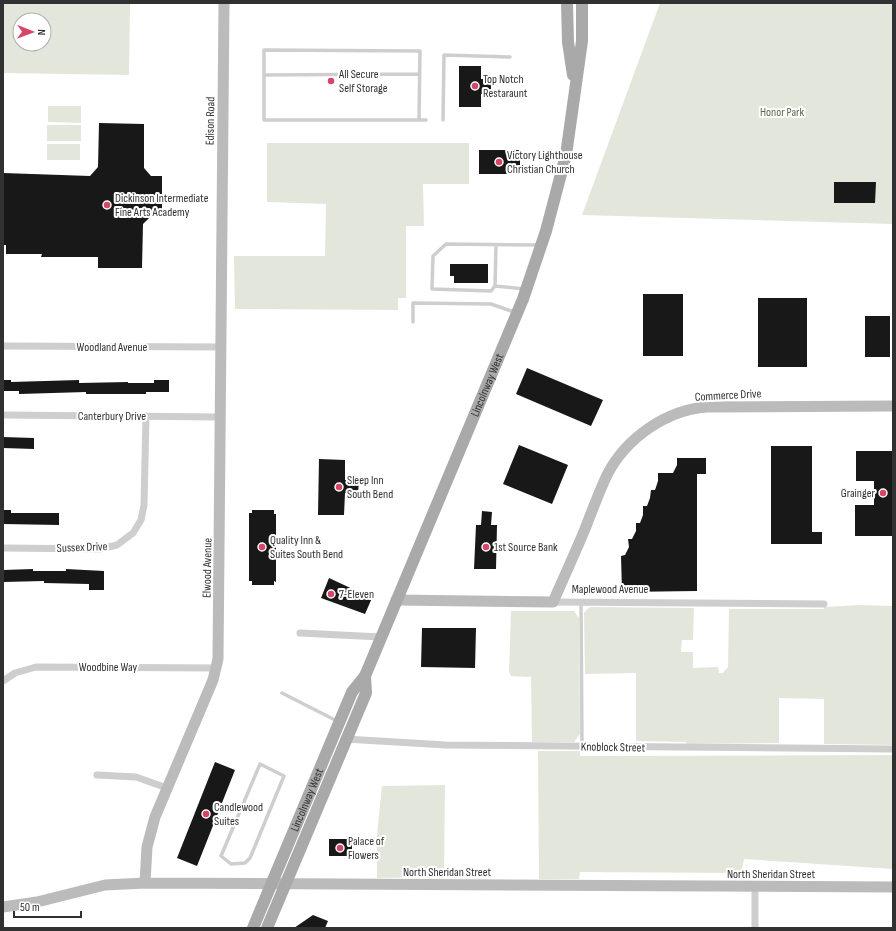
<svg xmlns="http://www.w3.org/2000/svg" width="896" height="931" font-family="'Sofia Sans Condensed',sans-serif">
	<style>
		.green { fill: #e3e7db; fill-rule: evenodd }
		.building { fill: #181818 }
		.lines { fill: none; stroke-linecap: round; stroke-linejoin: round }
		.lane { stroke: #cecece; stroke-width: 3.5 }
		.street { stroke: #cecece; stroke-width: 7 }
		.secondary { stroke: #bbb; stroke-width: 11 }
		.primary { stroke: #a9a9a9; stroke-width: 12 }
		.poi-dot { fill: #d54668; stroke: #fff; stroke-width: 1.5 }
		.labels { text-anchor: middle; stroke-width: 4; stroke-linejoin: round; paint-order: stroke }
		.poi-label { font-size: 12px; fill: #313131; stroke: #fff; text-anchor: start }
		.park-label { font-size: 12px; fill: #5a6942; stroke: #fff }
		.street-label { font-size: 12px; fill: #313131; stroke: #fff }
	</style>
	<rect width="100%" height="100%" fill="#fff"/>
	<path class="green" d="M3,3h127l-1,72 -126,-2zM20,20h24v24h-24z
		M660,3h233v221l-311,-9z
		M48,106h33v17l-33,-1z
		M47,125h34v16h-34z
		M267,143h202v41h-46l1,42h-18v72h-8v12l-163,-1 -1,-53h91l1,-52 -59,-2z
		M47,144h33v16h-33z
		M860,605l33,1v139l-69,-1v-45l-45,-1v45l-93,1v-2l-50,-1v-68l-51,1 -1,-61 3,-4 4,-2 103,1 -1,32h-11l-1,12h12v16l25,-1 1,6h4l5,-6 1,-58h95v-2z
		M511,611h63l5,7 1,116 -6,8h-42l-1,-65 -20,-1 -2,-4z
		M538,751h42v5l313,-1v114l-149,-10 -3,14 -161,-1 -1,7h-40z
		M445,785l-1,92 -67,1v-43l5,-49z"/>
	<path class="building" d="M459,66h22v13h10v15h-10v13h-22z
		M99,123l45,1v44l7,8h11v41h-12l-7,7 -1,44h-44v-11h-57l1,-3h-36v-9h-3v-72l87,3 8,-9z
		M479,150h41v24h-41z
		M834,182h42l-1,21h-41z
		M450,264h38v19h-34v-7h-4z
		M643,294h40v62h-40z
		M758,298h49v69h-49z
		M865,316h25v41h-25z
		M527,368l76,32 -12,26 -75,-32z
		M3,380h8v2l68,-2v3l49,-1v1h26v-3h15v12h-23v2h-60v-2l-67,2v-3h-16z
		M3,437l31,1v11l-31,-1z
		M519,445l49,20 -16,39 -49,-20z
		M771,446h41v86h10v12h-51z
		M856,451h37v85h-38v-31h19v-24h-18z
		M677,458h29v16h-9v117l-75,1 -1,-36 4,-1 4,-8 -1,-8h4l4,-8v-8h4l3,-8v-9h4l3,-8 1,-8h4l3,-9v-8h15l4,-8z
		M319,459l26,1v20l14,1 -1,12h-13l-1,22h-26z
		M3,510h8v3h48v12l-56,-1z
		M252,510h22v4h2v68l-2,-1v4h-22v-4h-3v-68h3z
		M482,511l10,1 -1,13h6l-1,44h-22l2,-44h5z
		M33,569v2h33v-2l38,2v19h-15v-6l-45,-1v-2l-41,1v-12z
		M329,578l43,20 -7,16 -44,-16z
		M422,628h54l-1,40 -54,-1z
		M215,762l20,8 -38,96 -20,-8z
		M329,839h23v17h-23z
		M313,915l15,6 -3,7h-31z"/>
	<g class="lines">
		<path class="lane" d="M264,75l155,-1
			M419,120l1,-69 -156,-1v70h162
			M443,120l1,-65 66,2
			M495,286l1,-41
			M524,289l-29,-3 -4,5 -59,-2 1,-33 13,-12 92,1
			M413,322v-19l78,1 23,8
			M581,602l1,144
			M282,693l55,28
			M260,764l24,12 -34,82 -5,5 -14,1 -10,-8z"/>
		<path class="street" d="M3,346l218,1
			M3,415l218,2
			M3,548l97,1 17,-4 16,-12 8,-13 3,-15 2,-89
			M553,602l271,2
			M300,633l81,4
			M3,681l12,-8 21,-6 180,1
			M345,739l101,6 447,4
			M97,775l39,2 31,11
			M755,887v41"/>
		<path class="secondary" d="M396,600l157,2c11,-25 22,-49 32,-73 7,-18 14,-37 22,-54 19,-37 59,-65 100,-68l186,-1
			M145,883l2,-36 8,-30 58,-137 5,-21 6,-656
			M3,907l34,-5 68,-17 40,-2 748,4"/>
		<g class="primary">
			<path d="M567,3l1,39 5,33"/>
			<path id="s1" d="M253,928l99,-236 13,-16 158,-377 23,-68 20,-76 16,-114v-38"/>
			<path d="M267,928l99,-235 -1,-17"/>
		</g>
	</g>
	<g class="poi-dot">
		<circle cx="331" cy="81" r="4"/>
		<circle cx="475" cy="86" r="4"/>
		<circle cx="499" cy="162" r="4"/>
		<circle cx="107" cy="205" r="4"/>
		<circle cx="339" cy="487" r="4"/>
		<circle cx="883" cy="493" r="4"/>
		<circle cx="262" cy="547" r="4"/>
		<circle cx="486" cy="547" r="4"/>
		<circle cx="331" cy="594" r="4"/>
		<circle cx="206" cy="814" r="4"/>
		<circle cx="340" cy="848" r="4"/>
	</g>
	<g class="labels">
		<g class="poi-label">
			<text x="339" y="78">All Secure<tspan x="339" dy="14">Self Storage</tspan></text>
			<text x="483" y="83">Top Notch<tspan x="483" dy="14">Restaraunt</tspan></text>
			<text x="507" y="159">Victory Lighthouse<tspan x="507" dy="14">Christian Church</tspan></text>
			<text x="115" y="202">Dickinson Intermediate<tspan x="115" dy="14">Fine Arts Academy</tspan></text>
			<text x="347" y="484">Sleep Inn<tspan x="347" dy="14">South Bend</tspan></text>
			<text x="875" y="497" text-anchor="end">Grainger</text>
			<text x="270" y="544">Quality Inn &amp;<tspan x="270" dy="14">Suites South Bend</tspan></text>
			<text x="494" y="551">1st Source Bank</text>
			<text x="339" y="598">7-Eleven</text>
			<text x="214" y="811">Candlewood<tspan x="214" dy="14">Suites</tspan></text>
			<text x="348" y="845">Palace of<tspan x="348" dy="14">Flowers</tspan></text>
		</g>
		<g class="park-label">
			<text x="782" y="116">Honor Park</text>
		</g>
		<g class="street-label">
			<text transform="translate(210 121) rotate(-89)" y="4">Edison Road</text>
			<text x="112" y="351">Woodland Avenue</text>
			<text dy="4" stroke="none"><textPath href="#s1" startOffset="592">Lincolnway West</textPath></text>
			<text transform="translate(728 395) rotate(-3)" y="4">Commerce Drive</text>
			<text x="112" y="420">Canterbury Drive</text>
			<text transform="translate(82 547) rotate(-2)" y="4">Sussex Drive</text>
			<text transform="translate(207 568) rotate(-89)" y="4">Elwood Avenue</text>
			<text x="610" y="593">Maplewood Avenue</text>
			<text x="108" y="671">Woodbine Way</text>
			<text transform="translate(613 747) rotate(1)" y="4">Knoblock Street</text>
			<text dy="4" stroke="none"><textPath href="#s1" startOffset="139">Lincolnway West</textPath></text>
			<text x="447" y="876">North Sheridan Street</text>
			<text x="771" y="878">North Sheridan Street</text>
		</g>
	</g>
	<rect width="896" height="931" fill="none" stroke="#313131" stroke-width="8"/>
	<g transform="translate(32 32) rotate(91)"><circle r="19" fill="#ffffff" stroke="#adadad"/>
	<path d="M0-3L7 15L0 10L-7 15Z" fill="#d54668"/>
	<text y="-6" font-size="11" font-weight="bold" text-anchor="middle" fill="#313131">N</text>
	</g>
	<path d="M14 911v6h67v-6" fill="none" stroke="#313131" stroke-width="2"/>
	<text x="20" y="911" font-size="12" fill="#313131" stroke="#ffffff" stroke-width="3" paint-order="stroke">50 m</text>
</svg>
